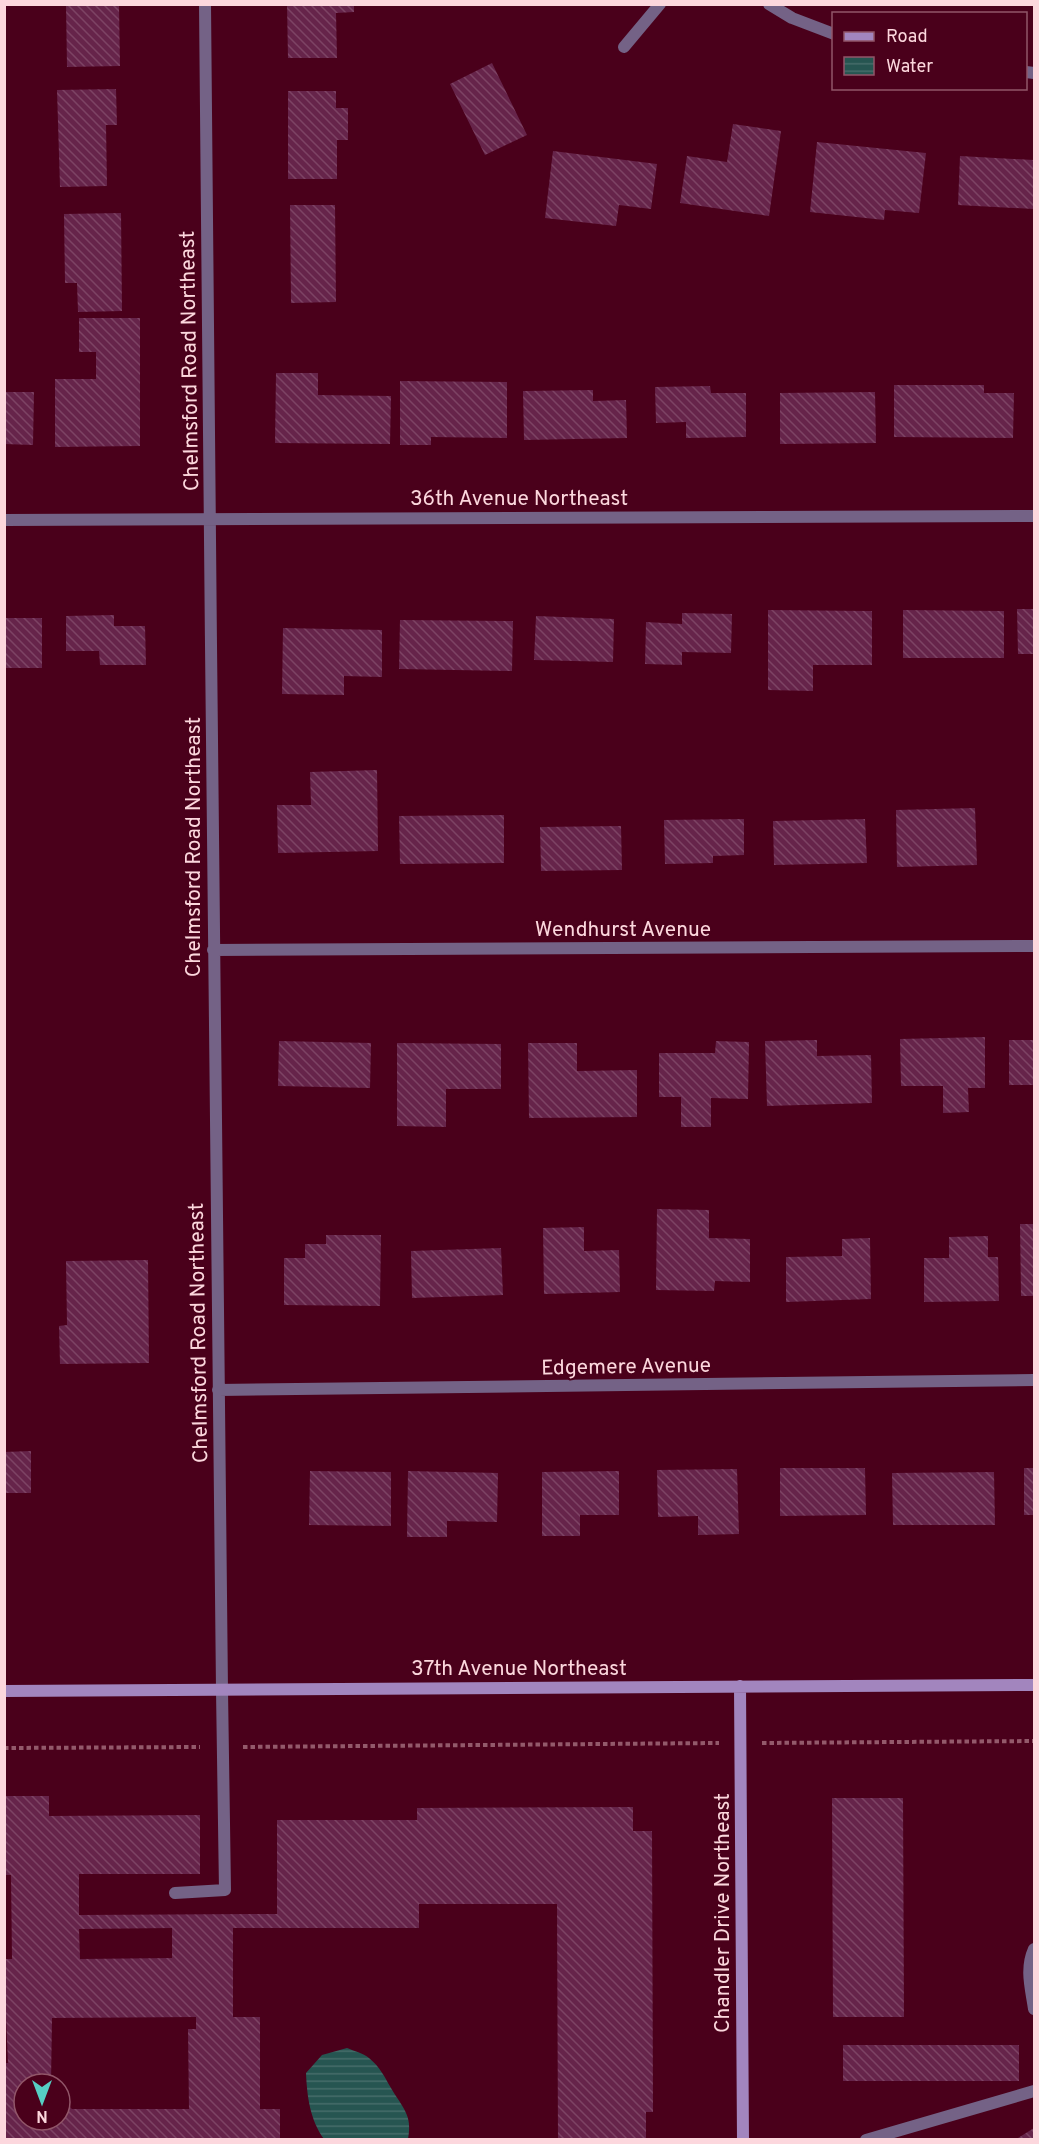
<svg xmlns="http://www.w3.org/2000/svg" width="1039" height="2144" font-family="Overpass,sans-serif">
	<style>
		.water { fill: url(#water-rules) }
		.building { fill: url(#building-back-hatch); fill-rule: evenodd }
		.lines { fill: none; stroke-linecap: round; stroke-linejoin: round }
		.path { stroke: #93596b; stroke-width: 4; stroke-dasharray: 4.5 3; stroke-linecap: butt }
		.lane { stroke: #746286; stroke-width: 12 }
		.street { stroke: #746286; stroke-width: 12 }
		.secondary { stroke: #a285be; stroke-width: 12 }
		.labels { text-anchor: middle; stroke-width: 4.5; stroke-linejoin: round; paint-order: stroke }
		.street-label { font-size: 21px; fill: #fcd7dd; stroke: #4a001b }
	</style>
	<defs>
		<pattern id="water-rules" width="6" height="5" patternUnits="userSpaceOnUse" patternTransform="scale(1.5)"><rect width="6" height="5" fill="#265551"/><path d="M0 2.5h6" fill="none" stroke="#466d6a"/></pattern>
		<pattern id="building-back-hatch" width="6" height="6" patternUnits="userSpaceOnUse" patternTransform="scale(1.5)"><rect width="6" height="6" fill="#66244a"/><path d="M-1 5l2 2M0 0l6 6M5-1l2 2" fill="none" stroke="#7d4364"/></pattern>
	</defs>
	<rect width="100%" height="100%" fill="#4a001b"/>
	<path class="water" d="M347,2048c7,3 16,5 22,10 11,9 15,18 22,30 11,19 22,27 17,51h-84c-14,-19 -17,-43 -18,-66l16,-18z"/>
	<path class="building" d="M66,4h53l1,62 -53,1z
		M287,4h67v8l-18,1 1,45h-49z
		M492,63l35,72 -42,20 -35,-71z
		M116,89l1,36h-11l1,61 -47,1 -3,-97z
		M288,91h48v17h12v32h-11v39h-49z
		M733,124l48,7 -12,85 -89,-13 7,-47 40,6z
		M817,142l109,11 -7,60 -34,-3 -1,10 -74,-8z
		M553,151l104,13 -6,45 -32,-4 -3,21 -71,-8z
		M960,156l74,4v49l-76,-4z
		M290,205h45l1,97 -45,1z
		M121,213l1,98 -44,1 -1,-29h-12l-1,-69z
		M79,318h61v128l-85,1v-68h41v-27h-17z
		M276,373h42v22l73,1 -1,48 -115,-1z
		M400,381l107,1v56l-76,-1v8h-31z
		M894,385h90v8h30l-1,45 -119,-1z
		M710,386l1,7h35v44l-60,1v-16l-30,1 -1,-36z
		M593,390v11l33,-1 1,38 -103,2 -1,-49z
		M4,392h30l-1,53 -29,-1z
		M875,392l1,51 -96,1v-51z
		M1017,609h17v45h-16z
		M768,610l104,1v54h-59v26l-45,-1z
		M903,610l101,1v47h-101z
		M682,613l50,1 -1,39 -49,-1v13l-37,-1 1,-42 36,2z
		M114,615v11h31l1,39h-46l-1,-14h-33v-35z
		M536,616l78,3 -1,43 -79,-2z
		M4,618h38v50h-38z
		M400,620l113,1 -1,50 -113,-2z
		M283,628l99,2v47l-38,-1v19l-62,-1z
		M377,770l1,81 -100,2 -1,-48h34l-1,-33z
		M975,808l2,57 -80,2 -1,-57z
		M504,815v48l-104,1 -1,-48z
		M744,819v36l-31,1v7l-48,1 -1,-44z
		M865,819l2,44 -93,2 -1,-44z
		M621,826l1,44 -81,1 -1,-44z
		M985,1037v51h-17l1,24 -26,1v-27h-42l-1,-47z
		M817,1040v16l54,-1 1,48 -105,3 -2,-65z
		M1009,1040h25v45h-25z
		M279,1041l92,2 -1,45 -92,-2z
		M716,1041l33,1 -1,57 -37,-1v29h-30v-30h-22v-44h56z
		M397,1043l104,1v45h-55v38l-49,-1z
		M528,1043h49v28l60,-1v47l-108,1z
		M657,1209l52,1v28l41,1v43l-35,-1 -1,10 -58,-1z
		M1020,1224h14v72h-13z
		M584,1227v24l35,-1 1,42 -76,2 -1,-66z
		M326,1235h55l-1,71 -96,-1v-47h21v-14h21z
		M988,1236v21h10l1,44 -75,1v-44h25v-21z
		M870,1238l1,61 -85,3v-45l56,-1v-17z
		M501,1248l2,47 -91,3 -1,-47z
		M148,1260l1,103 -89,1 -1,-38 8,-1 -1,-64z
		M31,1451v42h-27v-41z
		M780,1468h85l1,47 -86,1z
		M1024,1468h10v47h-10z
		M737,1469l2,65 -41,1v-19l-40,1 -1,-47z
		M310,1471l81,1v54l-82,-1z
		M408,1471l90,2 -1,49 -50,-1v16h-40z
		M619,1471v44h-39v21h-38v-64z
		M994,1472l1,53h-102l-1,-52z
		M4,1796h45v20l151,-1v59h-121v41l198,-1v-94h140v-12l216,-1v24h19l1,281h-7v28h-88l-1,-236h-138v24h-186v89h27v92h20v31h-276v-77h4l-2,-45h-2v-59h8l-1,-84h-7zM172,1928v30l-92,1 -1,-30zM196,2017v12h-8l1,80h-117l-12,-11v22h-36v-36h27l1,-66z
		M832,1798h71l1,219h-71z
		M843,2045h176v36h-176z
		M1034,2128v12h-19z"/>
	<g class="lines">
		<path class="path" d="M762,1743l272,-2
			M243,1747l476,-4
			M4,1748l196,-1"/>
		<path class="lane" d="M175,1893l50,-3 -3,-200
			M1034,1949c-9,20 -3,39 0,60
			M866,2140l168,-49"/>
		<path class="street" d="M205,4c6,562 9,1124 17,1686
			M769,4l23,14 42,16
			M624,47l36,-43
			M1026,72l8,1
			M4,520l1030,-4
			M213,950l821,-4
			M218,1390l816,-10"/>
		<path class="secondary" d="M740,1686l3,454
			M4,1691l1030,-6"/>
	</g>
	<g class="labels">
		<g class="street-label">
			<text transform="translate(189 361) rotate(-91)" y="7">Chelmsford Road Northeast</text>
			<text x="519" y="505">36th Avenue Northeast</text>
			<text transform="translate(193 847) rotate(-90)" y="7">Chelmsford Road Northeast</text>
			<text x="623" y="936">Wendhurst Avenue</text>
			<text transform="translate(198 1333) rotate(-91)" y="7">Chelmsford Road Northeast</text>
			<text transform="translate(626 1366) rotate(-1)" y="7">Edgemere Avenue</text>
			<text x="519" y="1675">37th Avenue Northeast</text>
			<text transform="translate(722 1913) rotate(-90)" y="7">Chandler Drive Northeast</text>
		</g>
	</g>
	<rect width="1039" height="2144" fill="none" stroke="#fcd7dd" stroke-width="12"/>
	<rect x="832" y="12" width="195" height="78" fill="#4a001b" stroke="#915669" stroke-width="1.5"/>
	<rect x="844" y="32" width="30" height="9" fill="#a285be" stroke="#915669" stroke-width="1.5"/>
	<text x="886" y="42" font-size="18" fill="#fcd7dd">Road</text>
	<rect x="844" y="57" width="30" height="18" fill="url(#water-rules)" stroke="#915669" stroke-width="1.5"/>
	<text x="886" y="72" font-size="18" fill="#fcd7dd">Water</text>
	<g transform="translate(42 2102) rotate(180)"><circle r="28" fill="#4a001b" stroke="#915669" stroke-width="1.5"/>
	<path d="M0-4.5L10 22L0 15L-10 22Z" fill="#56cec4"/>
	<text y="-9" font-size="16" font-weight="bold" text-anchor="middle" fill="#fcd7dd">N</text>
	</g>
</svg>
